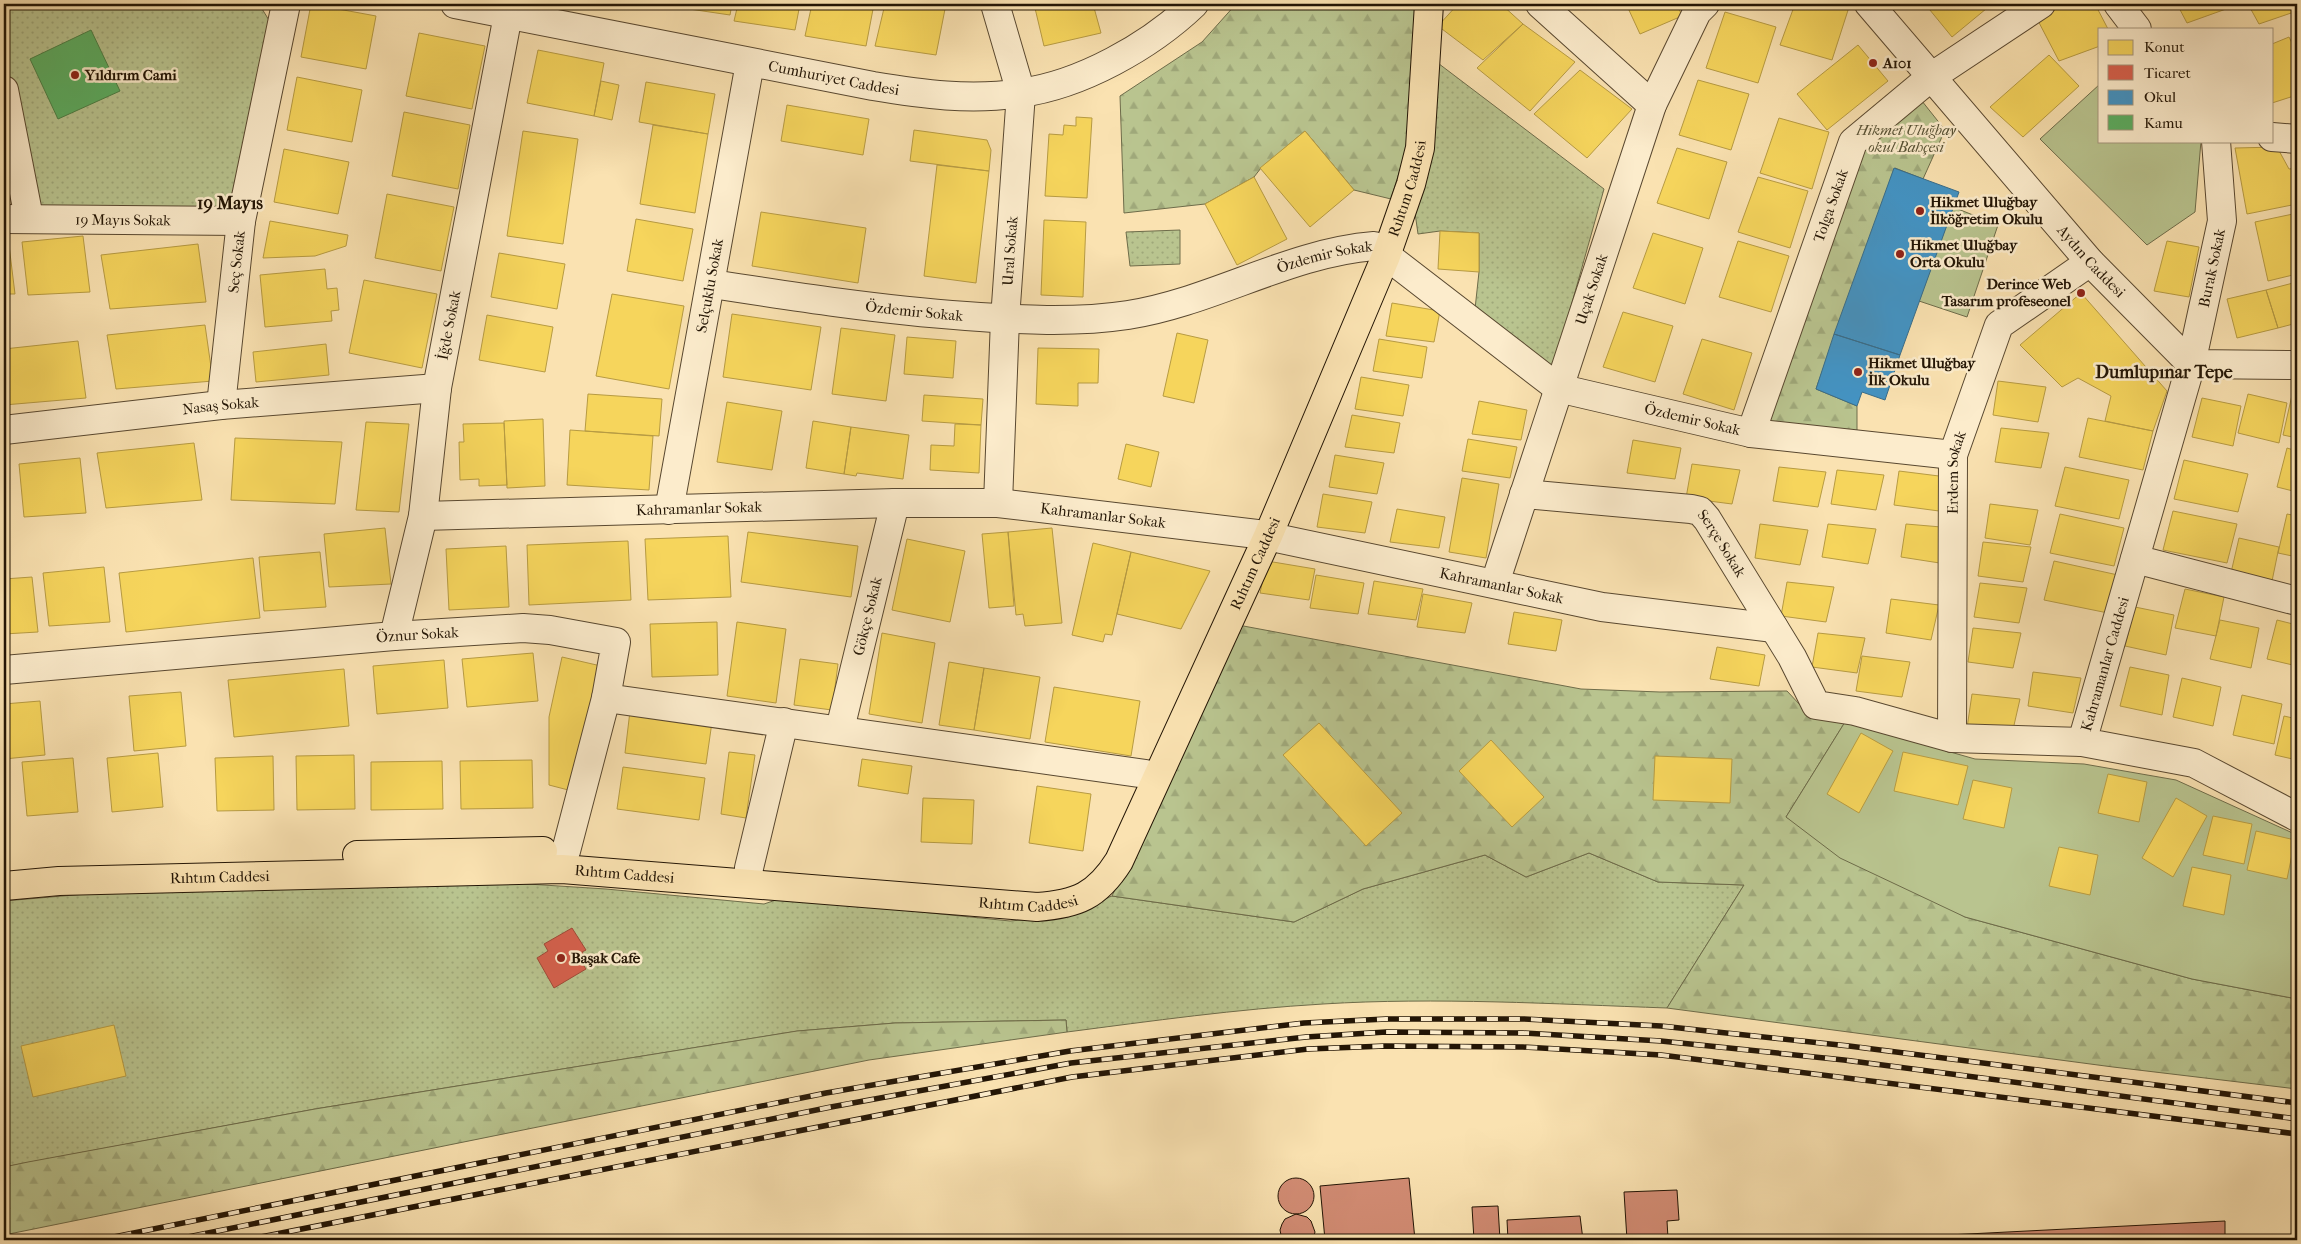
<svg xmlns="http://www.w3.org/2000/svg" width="2301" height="1244" font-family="'IM FELL French Canon',serif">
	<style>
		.grass { fill: url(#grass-dots); stroke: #6e6c4a }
		.forest { fill: url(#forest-firs); stroke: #6e6c4a }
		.garden { fill: #b9c48f; stroke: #6e6c4a }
		.homes { fill: #f6d55c; stroke: #b79b42 }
		.shops { fill: #d6604d; stroke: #a04a37 }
		.schools { fill: #4393c3; stroke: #396d8a }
		.public { fill: #5aae61; stroke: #4a8045 }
		.building { fill: #d28c74; stroke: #231505 }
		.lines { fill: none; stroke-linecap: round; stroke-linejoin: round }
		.minor-casing { stroke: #594830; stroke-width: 30 }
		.major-casing { stroke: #231505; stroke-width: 30 }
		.minor { stroke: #fceccc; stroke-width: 28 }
		.major { stroke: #fae2b1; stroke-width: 28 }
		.rail-casing { stroke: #231505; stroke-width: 5.5 }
		.rail { stroke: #fceccc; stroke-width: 4; stroke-dasharray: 11; stroke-linecap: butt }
		.poi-dot { fill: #8f2418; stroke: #fceccc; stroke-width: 2 }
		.labels { text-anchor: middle; stroke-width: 5; stroke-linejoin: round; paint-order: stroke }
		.poi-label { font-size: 15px; font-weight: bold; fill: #231505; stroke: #fceccc; text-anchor: start }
		.street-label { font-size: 15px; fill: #231505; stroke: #fceccc }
		.park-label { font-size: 15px; font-style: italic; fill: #585235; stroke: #fceccc }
		.quarter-label { font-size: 18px; font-weight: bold; fill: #231505; stroke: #fceccc }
	</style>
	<defs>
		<pattern id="grass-dots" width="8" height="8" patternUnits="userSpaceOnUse" patternTransform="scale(1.25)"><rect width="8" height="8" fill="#b9c48f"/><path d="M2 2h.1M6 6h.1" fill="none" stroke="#9fa87a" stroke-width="1.8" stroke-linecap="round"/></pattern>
		<pattern id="forest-firs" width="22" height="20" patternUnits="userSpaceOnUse" patternTransform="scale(1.25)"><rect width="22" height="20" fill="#b9c48f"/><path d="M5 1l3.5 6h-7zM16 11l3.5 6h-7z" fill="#9fa87a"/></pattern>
	</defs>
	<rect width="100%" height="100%" fill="#fae2b1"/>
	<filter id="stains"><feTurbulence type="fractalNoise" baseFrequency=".004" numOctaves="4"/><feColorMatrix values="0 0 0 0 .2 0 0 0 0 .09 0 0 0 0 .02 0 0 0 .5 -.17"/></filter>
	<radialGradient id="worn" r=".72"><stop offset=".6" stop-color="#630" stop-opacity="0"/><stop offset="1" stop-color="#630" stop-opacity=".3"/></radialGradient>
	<path class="grass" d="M4,4h255l13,21 -31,196 -212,-3 -25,-128z
		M1426,54l178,135 -52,185 -77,-65 4,-37v-39l-39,-2 -22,3 -7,-50z
		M1180,230v34l-50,2 -4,-34z
		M1589,853l69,29 86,3 -77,123c-114,-4 -230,-11 -344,-4 -86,5 -171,17 -256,28l-1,-12 -171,3 -97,8 -483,78 -311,58v-266l82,-7 410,-12 110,7 158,15 18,-6 228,23 47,-4 55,-21 182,26 69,-33 122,-34 41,22z"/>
	<path class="forest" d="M1236,4h180l-6,117 -5,32 -14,46 -37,-9 -49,-59 -44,37 -7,9 -49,27 -81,9 -4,-117 82,-54z
		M1914,91l31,39 -22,49 -28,-11 -79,221 41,17v39l-106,-12 102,-291z
		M1238,625l343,64 79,3 127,-1 14,15 44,16 -59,95 179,100 227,62 105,20v90l-184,-22 -446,-59 77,-123 -86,-3 -69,-29 -63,24 -41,-22 -122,34 -69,33 -182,-26z
		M1066,1020l1,12 -198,28 -865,175v-68l24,-5 287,-53 482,-78 98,-8z"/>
	<path class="garden" d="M2100,84v57h101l-6,71 -48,33 -107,-106z
		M1953,207l45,18 -31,92 -48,-16z
		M1845,722l130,37 109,5 92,16 121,55v164l-105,-20 -227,-62 -125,-59 -54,-41z"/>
	<path class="homes" d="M311,4l65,12 -10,53 -65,-12z
		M670,4h62l-2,11 -61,-9z
		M738,4h62l-5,26 -61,-9z
		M812,4h62l-8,42 -61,-10z
		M885,4h61l-10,51 -61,-9z
		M1034,4h59l8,29 -57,13z
		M1458,4h43l22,20 -40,36 -45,-34z
		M1637,4h40l5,12 -42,18 -12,-26z
		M1795,4h55l-18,56 -52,-15z
		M1925,4h67l-40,33z
		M2056,4h39l13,25h-8v17l-41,15 -25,-48z
		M2177,4h63l-53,19z
		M2248,4h49v7l-38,13z
		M1725,12l51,15 -18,56 -52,-15z
		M1523,24l52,38 -45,49 -53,-43z
		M419,33l66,13 -13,63 -66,-13z
		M2289,37l8,16v42l-25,8v-59z
		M1858,45l30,36 -61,49 -30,-36z
		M538,50l66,13 -10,53 -67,-13z
		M2049,55l30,31 -56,51 -33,-30z
		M1580,70l52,39 -45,49 -53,-44z
		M297,77l65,13 -10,52 -65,-12z
		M1698,80l51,14 -18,56 -52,-15z
		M601,81l18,4 -7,35 -18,-4z
		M646,82l69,12 -7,40 -69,-12z
		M787,105l82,14 -6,36 -82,-14z
		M404,112l66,13 -12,64 -66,-13z
		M1076,117l16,1 -5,80 -42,-2 4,-62 14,1 1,-10 12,1z
		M1779,118l50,14 -17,57 -52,-16z
		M653,125l55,9 -13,79 -55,-9z
		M914,130l73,10 4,10 -2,21 -79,-10z
		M523,131l55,8 -15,105 -56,-8z
		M1305,131l49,59 -44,37 -50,-59z
		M2277,147l12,22 8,-1v36l-50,10 -12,-66z
		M1677,148l50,14 -18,57 -52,-16z
		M284,149l65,13 -11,52 -64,-12z
		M937,165l52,6 -13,112 -52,-7z
		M1254,177l33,62 -50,26 -32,-61z
		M1758,177l50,14 -18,57 -52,-16z
		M387,194l67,13 -13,64 -66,-13z
		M761,212l105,16 -8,55 -106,-17z
		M2293,214l4,20v40l-29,7 -13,-59z
		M636,219l57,10 -10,52 -56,-10z
		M1044,220l42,2 -3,75 -42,-2z
		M270,221l78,14 -2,11 -31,10 -52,2z
		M1440,231l39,2v39l-41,-3z
		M1653,233l50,15 -18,56 -52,-16z
		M83,236l7,56 -62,3 -6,-53z
		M4,237h4l7,57h-11z
		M1738,241l51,15 -18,56 -52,-15z
		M2167,241l32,6 -10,50 -35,-6z
		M198,244l8,58 -96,7 -9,-54z
		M499,253l66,11 -8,45 -66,-12z
		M325,269l2,20 10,-1 2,22 -8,1 1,10 -67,6 -5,-52z
		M364,280l73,14 -15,74 -73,-15z
		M2297,282v41l-19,5 -12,-38z
		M2266,290l12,38 -41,10 -10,-39z
		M2081,293l86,98 -14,40 -48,-10 6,-25 -33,-18 -16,9 -42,-42z
		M612,294l72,12 -15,83 -73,-13z
		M1392,303l48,8 -6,31 -48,-6z
		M1623,312l50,14 -18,56 -52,-15z
		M732,314l89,13 -10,63 -88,-13z
		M487,315l66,12 -8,45 -66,-12z
		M205,325l8,56 -97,8 -9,-54z
		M841,328l54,7 -9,66 -54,-7z
		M1177,333l31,7 -14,63 -31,-7z
		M907,337l49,4 -3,37 -49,-4z
		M1379,339l48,8 -5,31 -49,-7z
		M1702,339l50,14 -18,57 -51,-16z
		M78,341l8,57 -82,7v-56z
		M326,344l3,31 -73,7 -3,-30z
		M1038,348l61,1 -1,34h-20v23l-42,-2z
		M1361,377l48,8 -6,31 -48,-7z
		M1998,381l48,6 -8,35 -45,-7z
		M588,394l74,5 -3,37 -74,-5z
		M2248,394l39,9 -8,40 -41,-10z
		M924,395l59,4 -2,26 -59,-4z
		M2292,395l5,2v41l-14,-3z
		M2202,398l39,8 -8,40 -41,-9z
		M1479,401l48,9 -6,30 -49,-6z
		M727,402l55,9 -10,59 -55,-8z
		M1352,415l48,8 -6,30 -49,-6z
		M2088,418l65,13 -10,39 -64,-13z
		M543,419l2,67 -38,2 -3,-67z
		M813,421l38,6 -7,47 -38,-6z
		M366,422l43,2 -10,88 -43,-2z
		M504,423l3,62 -28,1v-7l-19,1 -1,-38h5l-1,-18z
		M955,424l26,1 -2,48 -49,-3 1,-25 23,1z
		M851,427l58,8 -6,44 -46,-6 -1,3 -12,-2z
		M2001,428l48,5 -8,35 -46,-6z
		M570,430l83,6 -4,54 -82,-5z
		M235,438l107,4 -7,62 -104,-4z
		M1468,439l49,8 -7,31 -48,-7z
		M1633,440l48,8 -6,31 -48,-6z
		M194,443l8,57 -96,8 -9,-55z
		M1126,444l33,8 -8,35 -33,-8z
		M2287,448l10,3v41l-20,-5z
		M1335,455l49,8 -7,31 -48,-7z
		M80,458l6,55 -62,4 -5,-53z
		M2184,460l64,14 -10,38 -64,-13z
		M1692,464l48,6 -8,34 -46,-6z
		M1779,467l47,5 -8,35 -45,-6z
		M2065,467l64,13 -10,39 -64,-13z
		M1837,470l47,5 -8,35 -45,-6z
		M1899,471l48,6 -8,34 -45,-6z
		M1462,478l37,6 -13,74 -37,-6z
		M1323,494l49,8 -7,31 -48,-6z
		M1990,504l48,6 -8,35 -45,-7z
		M1397,509l48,8 -6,31 -49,-6z
		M2173,511l64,13 -10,39 -64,-13z
		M2060,514l64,14 -10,38 -64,-13z
		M2287,514l10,2v41l-19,-4z
		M1760,524l48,6 -8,35 -45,-7z
		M1828,524l48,5 -8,35 -46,-7z
		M1906,524l47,4 -7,36 -45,-7z
		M385,528l6,56 -62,3 -5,-53z
		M1052,528l10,95 -37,3 -2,-12 -7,1 -8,-83z
		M748,532l110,14 -7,51 -110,-15z
		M1008,532l6,74 -25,2 -7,-74z
		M728,536l3,61 -83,3 -3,-61z
		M2239,538l40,9 -8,39 -41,-9z
		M907,539l58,12 -15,71 -58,-12z
		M628,541l3,59 -102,5 -2,-60z
		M1983,542l48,5 -8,35 -45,-6z
		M1093,543l38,9 -19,83 -7,-1 -2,8 -31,-7z
		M506,546l3,61 -60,3 -3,-61z
		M320,552l6,55 -62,4 -5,-54z
		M1131,552l79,19 -29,58 -64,-15z
		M253,558l7,60 -134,14 -7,-59z
		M1267,561l48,8 -6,31 -49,-7z
		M2054,561l64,14 -10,38 -64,-13z
		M104,567l6,55 -61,4 -6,-53z
		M1316,575l48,8 -6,31 -48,-6z
		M32,577l6,55 -34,2v-55z
		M1374,581l49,8 -7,31 -48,-6z
		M1787,582l47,5 -8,35 -45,-6z
		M1980,583l47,5 -8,35 -45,-6z
		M2185,589l39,8 -8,39 -41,-8z
		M1423,594l49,9 -7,30 -48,-6z
		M1891,599l48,6 -8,35 -45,-7z
		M2135,607l39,8 -8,40 -41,-9z
		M1514,612l48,8 -6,31 -48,-7z
		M2220,620l39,8 -8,40 -41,-9z
		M2277,620l20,5v41l-30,-7z
		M717,622l1,53 -66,2 -2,-53z
		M737,622l49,7 -10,74 -49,-7z
		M1973,628l48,5 -8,35 -45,-6z
		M882,633l53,10 -13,80 -53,-9z
		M1818,633l47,5 -8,35 -45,-6z
		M1717,647l48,8 -6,31 -49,-7z
		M533,653l5,48 -71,6 -5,-48z
		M1862,656l48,6 -8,35 -46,-6z
		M562,657l39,9 -25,126 -27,-7v-68z
		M800,659l38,5 -6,46 -38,-5z
		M444,660l4,48 -71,6 -4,-48z
		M949,662l35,6 -10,62 -35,-5z
		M2130,667l39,8 -7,40 -42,-9z
		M984,668l56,9 -10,62 -56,-9z
		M344,669l5,57 -115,11 -6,-57z
		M2033,672l48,6 -8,35 -45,-7z
		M2182,678l39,9 -8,39 -40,-9z
		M1054,687l86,14 -9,55 -86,-14z
		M181,692l5,54 -52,5 -5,-55z
		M1972,694l48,5 -8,35 -45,-6z
		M2242,695l40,9 -8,40 -41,-9z
		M40,701l5,54 -41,4v-55z
		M630,711l82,11 -6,42 -81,-11z
		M2284,716l13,3v41l-22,-5z
		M1319,723l83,90 -36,33 -83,-91z
		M1861,733l32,18 -34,62 -32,-19z
		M1491,740l53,57 -32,30 -53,-56z
		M729,752l26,3 -9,63 -25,-4z
		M1903,752l65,14 -10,39 -64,-14z
		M158,753l5,54 -51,5 -5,-54z
		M354,755l1,54 -58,1 -1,-54z
		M273,756l1,54 -57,1 -2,-53z
		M1655,756l77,3 -2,44 -77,-3z
		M73,758l5,54 -51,4 -5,-54z
		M862,759l50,7 -4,28 -50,-8z
		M532,760l1,48 -72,1 -1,-48z
		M442,761l1,48 -72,1v-48z
		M623,767l82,11 -6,42 -82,-11z
		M2108,774l39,8 -8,40 -41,-9z
		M1973,780l39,8 -8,40 -41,-9z
		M1037,786l54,8 -8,57 -54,-8z
		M923,798l51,2 -2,44 -51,-2z
		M2176,798l31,18 -34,61 -31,-19z
		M2213,816l39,8 -8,40 -41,-9z
		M2256,831l39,9 -8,39 -40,-9z
		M2059,847l39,8 -8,40 -41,-9z
		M2192,867l39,8 -7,40 -41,-9z
		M114,1025l12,51 -93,21 -12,-51z"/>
	<path class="shops" d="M572,928l14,22 -4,2 3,5 -5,3 6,9 -32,19 -17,-30 11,-7 -4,-7z"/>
	<path class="schools" d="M1894,168l65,24 -59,163 -66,-21z
		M1834,334l66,21 -15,45 -23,-8 -5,14 -41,-17z"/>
	<path class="public" d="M91,30l29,61 -62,28 -28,-60z"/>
	<path class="building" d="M1409,1178l6,62h-90l-5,-54z
		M1278 1196a18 18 0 1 1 36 0a18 18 0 1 1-36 0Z
		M1677,1190l2,30 -12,1 1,17 -41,2 -3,-48z
		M1498,1206l2,34h-26l-2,-33z
		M1296,1214l11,3 4,4 4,11 -2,8h-31l-2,-10 2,-6 3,-5z
		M1580,1216l3,24h-75l-1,-20z
		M2225,1221v19l-356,-1z"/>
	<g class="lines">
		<g class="minor-casing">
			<g id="minor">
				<path id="s1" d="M455,4l418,82c48,8 98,15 147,7 61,-8 130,-47 174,-89"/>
				<path d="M995,4l26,89 -16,226 -7,184"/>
				<path d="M1540,4l112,101"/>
				<path id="s2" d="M1869,4l221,258 101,102 106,1"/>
				<path d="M2118,4l19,25"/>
				<path d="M4,90l25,128"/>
				<path d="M2272,137l25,2"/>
				<path d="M2216,141l6,80 -31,143 -109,378 112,21 103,54"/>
				<path id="s3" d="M4,219l237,2"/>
				<path id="s4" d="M712,284c84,13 169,26 254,32 53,4 109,7 162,-1 84,-13 160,-62 246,-69l184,142 193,45 202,22"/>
				<path id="s5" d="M221,405l20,-184 45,-217"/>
				<path id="s6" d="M4,430l217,-25 216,-17"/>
				<path id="s7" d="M1751,433l102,-291 78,-65 110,-73"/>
				<path id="s8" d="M1524,494l167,15 9,2 7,8 85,138 24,48 39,6 97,27 130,4"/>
				<path id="s9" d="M669,510l81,-447"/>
				<path id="s10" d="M423,516l472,-13h103l259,31 345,73 172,21"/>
				<path d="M2135,559l162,42"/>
				<path id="s11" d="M1495,583l157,-478 45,-93 8,-8"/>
				<path id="s12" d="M394,636l29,-120 14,-128 71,-373"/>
				<path id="s13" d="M4,670l390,-34 129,-8 27,2 66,12 -10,56 -40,153"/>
				<path d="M606,698l540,76"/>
				<path id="s14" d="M840,729l55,-226"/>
				<path id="s15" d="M1952,738l1,-283 46,-130 91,-63"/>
				<path d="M749,868l35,-146"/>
			</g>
		</g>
		<g class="major-casing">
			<g id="major">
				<path d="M357,855l186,-4"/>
				<path id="s16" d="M4,886l55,-5 503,-12 475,38c40,-3 60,-11 82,-46l149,-325 118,-280 25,-72 9,-36 9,-144"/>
			</g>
		</g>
		<use href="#minor" class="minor"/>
		<use href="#major" class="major"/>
		<g class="rail-casing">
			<path id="rail" d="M99,1240l727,-147 244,-42 234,-28 82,-4h138l137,7 188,20 448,57
				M173,1240l658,-133 240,-44 235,-26 80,-5 137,1 138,8 183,19 453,59
				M246,1240l826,-163 236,-28 77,-3 138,1 138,8 636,79"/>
		</g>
		<use href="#rail" class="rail"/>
	</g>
	<g class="poi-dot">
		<circle cx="1873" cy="63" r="5"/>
		<circle cx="75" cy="75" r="5"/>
		<circle cx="1920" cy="211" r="5"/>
		<circle cx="1900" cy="254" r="5"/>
		<circle cx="2081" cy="293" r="5"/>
		<circle cx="1858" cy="372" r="5"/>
		<circle cx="561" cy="958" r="5"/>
	</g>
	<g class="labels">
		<g class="poi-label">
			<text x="1883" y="68">A101</text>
			<text x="85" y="80">Yıldırım Cami</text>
			<text x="1930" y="207">Hikmet Uluğbay<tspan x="1930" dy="17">İlköğretim Okulu</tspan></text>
			<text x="1910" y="250">Hikmet Uluğbay<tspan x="1910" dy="17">Orta Okulu</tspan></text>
			<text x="2071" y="289" text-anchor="end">Derince Web<tspan x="2071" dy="17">Tasarım profeseonel</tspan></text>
			<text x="1868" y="368">Hikmet Uluğbay<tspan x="1868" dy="17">İlk Okulu</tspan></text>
			<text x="571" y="963">Başak Cafe</text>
		</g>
		<g class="street-label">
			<text dy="5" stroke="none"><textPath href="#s1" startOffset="386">Cumhuriyet Caddesi</textPath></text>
			<text dy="5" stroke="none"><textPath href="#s16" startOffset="1866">Rıhtım Caddesi</textPath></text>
			<text dy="5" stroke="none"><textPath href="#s7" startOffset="241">Tolga Sokak</textPath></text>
			<text dy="5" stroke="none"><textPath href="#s3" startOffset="119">19 Mayıs Sokak</textPath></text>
			<text transform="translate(1010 251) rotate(-86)" y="5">Ural Sokak</text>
			<text dy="5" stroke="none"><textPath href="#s2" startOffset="340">Aydın Caddesi</textPath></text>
			<text dy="5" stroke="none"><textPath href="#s4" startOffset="624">Özdemir Sokak</textPath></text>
			<text dy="5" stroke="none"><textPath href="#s5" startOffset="144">Seç Sokak</textPath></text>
			<text transform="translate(2212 268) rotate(-78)" y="5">Burak Sokak</text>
			<text dy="5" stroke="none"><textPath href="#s9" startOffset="228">Selçuklu Sokak</textPath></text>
			<text dy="5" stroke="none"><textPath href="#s11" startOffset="309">Uçak Sokak</textPath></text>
			<text dy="5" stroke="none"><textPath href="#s4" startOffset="204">Özdemir Sokak</textPath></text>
			<text dy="5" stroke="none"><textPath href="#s12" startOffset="316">İğde Sokak</textPath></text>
			<text dy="5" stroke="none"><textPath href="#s6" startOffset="218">Nasaş Sokak</textPath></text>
			<text dy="5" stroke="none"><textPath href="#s4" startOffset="1045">Özdemir Sokak</textPath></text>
			<text dy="5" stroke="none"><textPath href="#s15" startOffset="266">Erdem Sokak</textPath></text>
			<text dy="5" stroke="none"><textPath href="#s10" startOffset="276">Kahramanlar Sokak</textPath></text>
			<text dy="5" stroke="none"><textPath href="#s10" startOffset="681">Kahramanlar Sokak</textPath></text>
			<text dy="5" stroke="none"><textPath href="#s8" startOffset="216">Serçe Sokak</textPath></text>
			<text dy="5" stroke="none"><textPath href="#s16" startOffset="1461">Rıhtım Caddesi</textPath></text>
			<text dy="5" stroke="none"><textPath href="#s10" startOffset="1086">Kahramanlar Sokak</textPath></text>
			<text dy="5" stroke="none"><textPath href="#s14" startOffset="116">Gökçe Sokak</textPath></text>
			<text dy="5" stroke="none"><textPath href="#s13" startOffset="415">Öznur Sokak</textPath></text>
			<text transform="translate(2105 664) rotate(-74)" y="5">Kahramanlar Caddesi</text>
			<text dy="5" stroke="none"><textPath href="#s16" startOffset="621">Rıhtım Caddesi</textPath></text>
			<text dy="5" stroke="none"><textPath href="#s16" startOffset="216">Rıhtım Caddesi</textPath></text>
			<text dy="5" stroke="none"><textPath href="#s16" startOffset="1026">Rıhtım Caddesi</textPath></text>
		</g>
		<g class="park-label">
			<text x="1906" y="135">Hikmet Uluğbay<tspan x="1906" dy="17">okul Bahçesi</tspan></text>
		</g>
		<g class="quarter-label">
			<text x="230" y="209">19 Mayıs</text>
			<text x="2164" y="378">Dumlupınar Tepe</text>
		</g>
	</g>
	<rect width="2301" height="1244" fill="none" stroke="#fae2b1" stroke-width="20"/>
	<rect x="5" y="5" width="2291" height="1234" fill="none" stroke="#231505" stroke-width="2.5"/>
	<rect x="10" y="10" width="2281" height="1224" fill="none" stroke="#231505"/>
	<rect x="2098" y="28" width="175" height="115" fill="#fceccc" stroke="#a5967c"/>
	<rect x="2108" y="40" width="25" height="15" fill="#f6d55c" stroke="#a5967c"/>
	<text x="2144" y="52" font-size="15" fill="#231505">Konut</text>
	<rect x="2108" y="65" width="25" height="15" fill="#d6604d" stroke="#a5967c"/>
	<text x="2144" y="78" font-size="15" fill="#231505">Ticaret</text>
	<rect x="2108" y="90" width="25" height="15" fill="#4393c3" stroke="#a5967c"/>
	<text x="2144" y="102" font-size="15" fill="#231505">Okul</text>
	<rect x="2108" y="115" width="25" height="15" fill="#5aae61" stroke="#a5967c"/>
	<text x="2144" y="128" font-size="15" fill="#231505">Kamu</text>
	<rect width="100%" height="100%" filter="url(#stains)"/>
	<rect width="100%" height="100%" fill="url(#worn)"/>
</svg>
